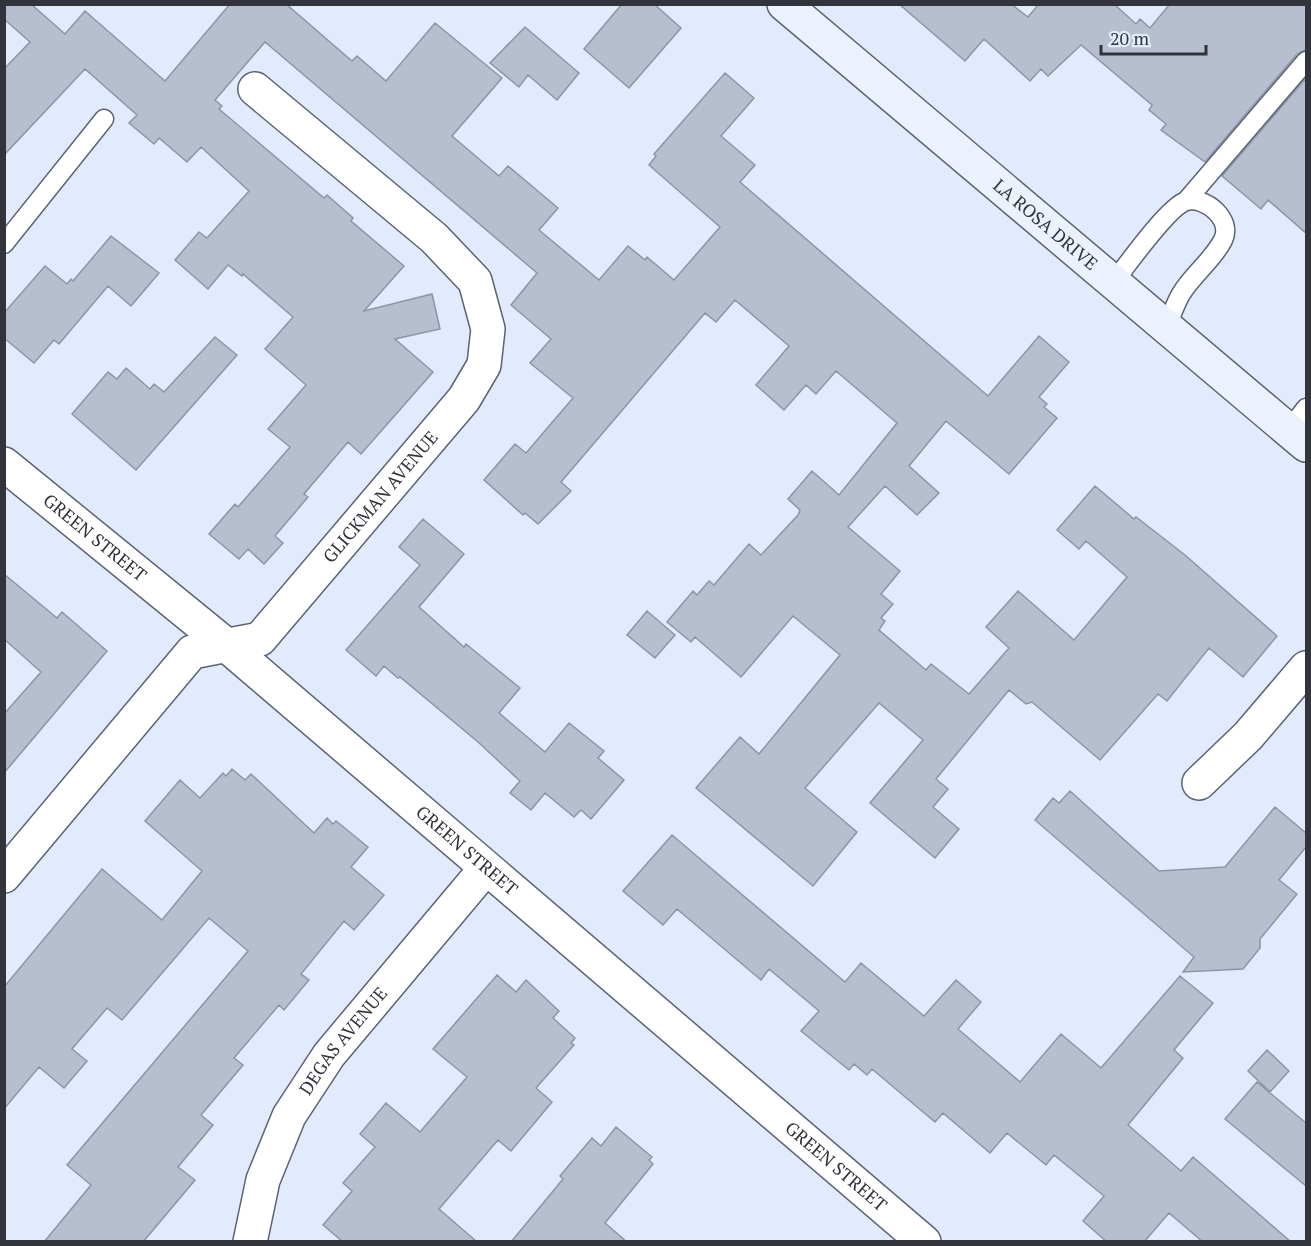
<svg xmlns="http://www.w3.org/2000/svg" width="1311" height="1246" font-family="'PT Serif',serif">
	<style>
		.building { fill: #b6becf; stroke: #8d95a5; stroke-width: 1.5 }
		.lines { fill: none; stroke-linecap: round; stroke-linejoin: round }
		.lane-casing { stroke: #5b6372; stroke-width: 21 }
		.street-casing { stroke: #5b6372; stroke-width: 36 }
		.secondary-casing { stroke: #5b6372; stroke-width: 36 }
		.lane { stroke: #fff; stroke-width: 18 }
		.street { stroke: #fff; stroke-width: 33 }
		.secondary { stroke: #ecf2fd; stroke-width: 33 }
		.labels { text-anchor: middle; stroke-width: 4.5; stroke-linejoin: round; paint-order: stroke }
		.street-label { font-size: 18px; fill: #31353b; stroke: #e2ebfd }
	</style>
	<rect width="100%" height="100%" fill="#e2ebfd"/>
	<path class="building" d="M4,4h27l34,30 20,-23 80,70 65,-77h56l66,57 5,-5 29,25 49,-58 67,55 -50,58 47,40 9,-10 50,42 -19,22 60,50 29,-34 17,14 2,-3 27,23 46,-53 -71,-62 7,-9 -2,-2 71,-81 29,25 -33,38 34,29 -15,17 248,214 51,-60 30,26 -30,35 8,7 -3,3 13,11 -48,56 -63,-53 -37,45 30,27 -22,22 -32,-29 -37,41 52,44 -19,23 12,10 -12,14 4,3 -6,9 47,40 5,-6 38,30 40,-46 -23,-21 32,-36 56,49 53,-63 -41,-36 -7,8 -22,-19 38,-44 39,33 2,-2 49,38 92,81 -34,41 -34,-29 -42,53 -9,-7 -58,66 -68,-58 -6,2 -17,-14 -73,89 12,10 -15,18 26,22 -24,29 -65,-55 53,-63 -44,-37 -74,85 52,44 -44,54 -117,-98 44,-51 19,17 81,-99 -47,-39 -52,61 -46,-40 -4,5 -24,-20 26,-31 4,4 12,-14 5,4 35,-41 12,11 37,-40 2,-5 -12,-11 24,-28 27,24 58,-72 -61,-52 -20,23 -10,-9 -22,25 -28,-25 33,-39 -54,-46 -19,22 -11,-9 -144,169 10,9 -33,33 -13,-11 -2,2 -39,-35 31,-36 11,9 47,-55 -43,-35 21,-24 -40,-34 26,-32 -272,-231 -50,58 7,6 -3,3 105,89 3,-3 26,23 -2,3 53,45 -40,45 68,-17 8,35 -45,10 38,33 -72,82 -13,-12 -44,52 4,3 -33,39 8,7 -19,21 -16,-15 -9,10 -30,-25 26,-30 3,3 52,-60 -22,-18 38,-44 -41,-36 28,-32 -50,-43 -1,2 -14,-11 -20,24 -33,-29 24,-28 8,6 42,-47 -48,-44 -14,15 -28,-24 -5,6 -25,-21 8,-8 -52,-46 -81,86v-86l26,-27 -26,-23z
		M622,4h32l27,24 -52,60 -45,-39z
		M899,4h112l17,13 11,-13h75l22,20 4,-5 10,9 20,-24h136v46l-9,4 -92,108 -44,-32 5,-6 -17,-14 3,-5 -71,-60 -33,31 -7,-7 -11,12 -46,-42 -19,22z
		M525,27l54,46 -22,27 -29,-25 -9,12 -29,-24z
		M1306,78v155l-38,-33 -7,9 -39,-33z
		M111,236l48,37 -28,33 -23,-20 -49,58 -5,-4 -20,23 -30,-25v-25l41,-47 22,18 4,-5 2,2z
		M215,337l22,18 -101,115 -64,-56 36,-42 9,7 9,-11 24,21 4,-5 10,8z
		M423,519l41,35 -45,53 45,40 2,-3 54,44 -21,25 46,39 24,-29 35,28 -6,7 26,22 -33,39 -10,-9 -7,7 -29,-24 -14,17 -21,-17 10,-12 -42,-39 -78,-65 -2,1 -14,-12 -8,10 -30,-26 74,-85 -21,-18z
		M4,574l53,44 5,-6 45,39 -103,122v-59l37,-42 -37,-33z
		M647,611l28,24 -20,23 -28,-23z
		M232,769l13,11 6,-6 63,59 13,-15 6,6 3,-3 32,26 -17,20 33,28 -30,35 -10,-9 -43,53 8,6 -25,30 -5,-5 -45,53 9,7 -42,50 12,10 -35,42 17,13 -52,62h-99l47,-57 -24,-20 181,-214 -39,-33 -87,102 -15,-12 -35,41 15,12 -23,27 -25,-21 -35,42v-122l98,-118 60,51 40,-49 -57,-50 35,-41 20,18 23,-25 3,3z
		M1070,791l89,80 66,-4 50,-60 31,26v14l-27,33 18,14 -37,45v9l-17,21 -60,3 11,-15 -159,-137 18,-22 6,5z
		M672,835l173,147 16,-19 63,53 32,-36 25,22 -23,27 62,53 41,-48 40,34 79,-92 33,27 -39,47 9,8 -55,67 53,46 12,-14 98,85h-88l-34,-29 -25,29h-37l-24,-21 21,-25 -50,-41 -8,10 -39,-32 -17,20 -47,-40 -8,9 -63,-53 -5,6 -13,-11 -5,6 -48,-39 18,-20 -50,-42 -8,11 -84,-71 -14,16 -40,-34z
		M497,975l19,17 10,-12 33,31 -6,7 22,20 -4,5 3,2 -38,43 16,14 -41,49 -13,-11 -59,69 38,33h-134l-20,-17 29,-34 -9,-8 32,-36 -15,-13 26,-31 34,29 47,-55 -34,-28z
		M1267,1050l22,21 -19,21 -22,-21z
		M1257,1082l49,41v63l-81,-67z
		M616,1127l36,30 -3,3 4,4 -48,59 22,19h-116l52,-63 -3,-3 32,-38 9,8z"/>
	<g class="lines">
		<g class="lane-casing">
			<path id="lane" d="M1186,201l120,-140
				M4,244l100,-125
				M1113,283c14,-18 55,-76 73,-82 20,-5 47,19 37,39 -10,20 -31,35 -42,54 -6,10 -10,23 -15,34
				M1289,430l17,-22"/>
		</g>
		<g class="street-casing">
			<g id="street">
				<path id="s1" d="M4,464l221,180 699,598"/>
				<path d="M1199,783l49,-47 58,-68"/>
				<path id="s2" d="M4,876l188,-224 68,-13 204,-240 20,-34 4,-36 -13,-48 -41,-43 -179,-149"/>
				<path id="s3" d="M250,1242l13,-62 26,-64 40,-61 157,-187"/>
			</g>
		</g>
		<g class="secondary-casing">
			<g id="secondary">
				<path id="s4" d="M784,4l522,441"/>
			</g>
		</g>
		<use href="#lane" class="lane"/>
		<use href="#street" class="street"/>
		<use href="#secondary" class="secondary"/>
	</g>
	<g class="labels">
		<g class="street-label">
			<text dy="6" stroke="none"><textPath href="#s4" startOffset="342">LA ROSA DRIVE</textPath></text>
			<text dy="6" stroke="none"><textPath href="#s2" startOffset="548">GLICKMAN AVENUE</textPath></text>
			<text dy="6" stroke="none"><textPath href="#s1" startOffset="117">GREEN STREET</textPath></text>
			<text dy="6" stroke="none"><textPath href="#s1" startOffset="603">GREEN STREET</textPath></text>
			<text dy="6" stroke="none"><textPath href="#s3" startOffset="225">DEGAS AVENUE</textPath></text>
			<text dy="6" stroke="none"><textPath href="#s1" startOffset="1089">GREEN STREET</textPath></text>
		</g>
	</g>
	<rect width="1311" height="1246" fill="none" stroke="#31353b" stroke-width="12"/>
	<path d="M1101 45v9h105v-9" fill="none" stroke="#31353b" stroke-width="3"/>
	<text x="1110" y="45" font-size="18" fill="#31353b" stroke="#e2ebfd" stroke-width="4.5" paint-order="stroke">20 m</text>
</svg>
